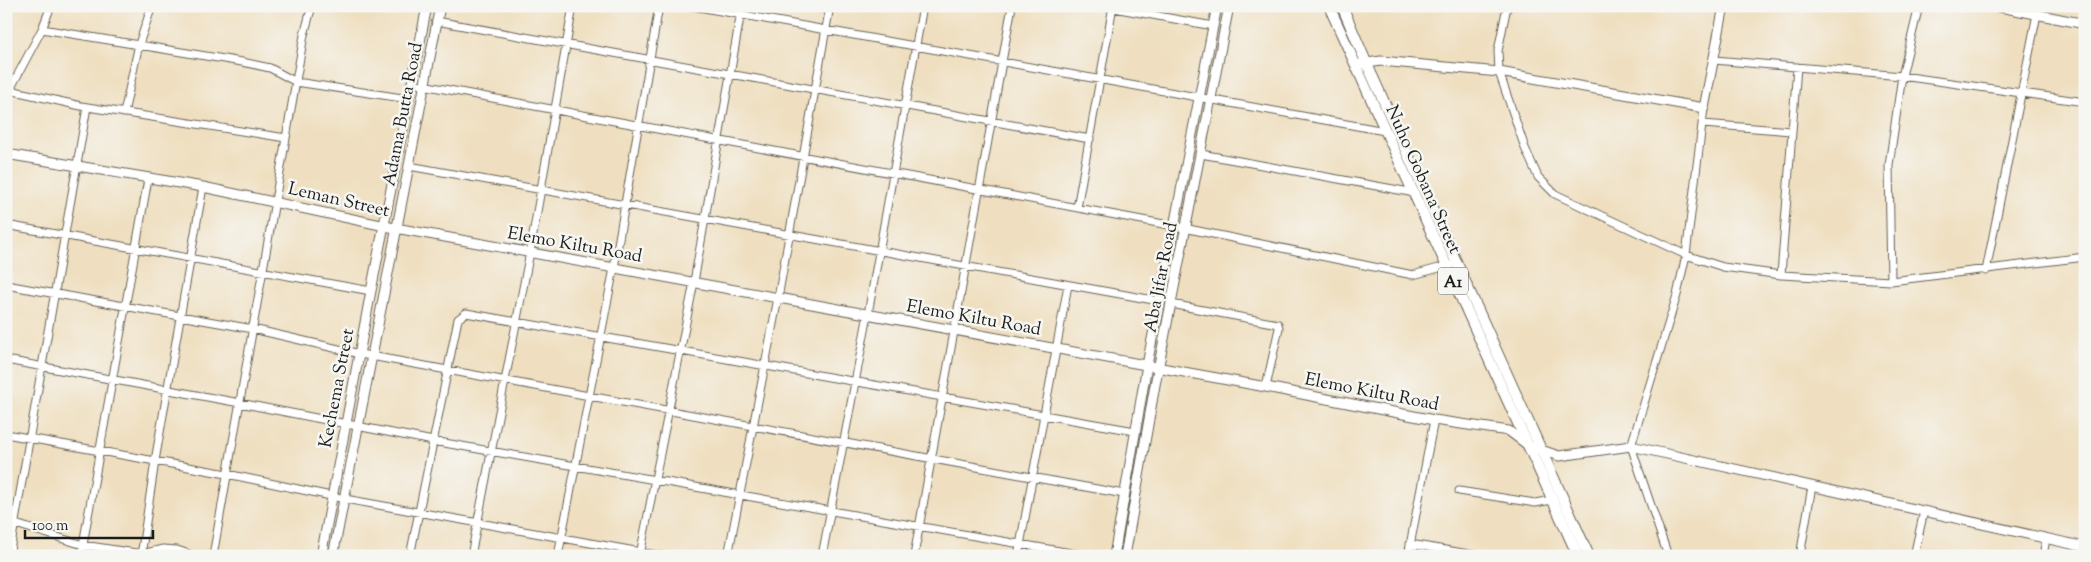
<svg xmlns="http://www.w3.org/2000/svg" width="2091" height="562" font-family="'Sorts Mill Goudy',serif">
	<style>
		.lines { fill: none; stroke-linecap: round; stroke-linejoin: round }
		.street-casing { stroke: #666055; stroke-width: 9 }
		.secondary-casing { stroke: #666055; stroke-width: 11 }
		.primary-casing { stroke: #666055; stroke-width: 12 }
		.street { stroke: #fff; stroke-width: 7 }
		.secondary { stroke: #fff; stroke-width: 9 }
		.primary { stroke: #fff; stroke-width: 10 }
		.labels { text-anchor: middle; stroke-width: 5; stroke-linejoin: round; paint-order: stroke }
		.shield { fill: #f6f6f2; stroke: #5d5d5c; stroke-width: 1 }
		.shield-label { font-size: 16px; font-weight: bold; fill: #1c1c1c }
		.street-label { font-size: 18px; fill: #1c1c1c; stroke: #f6f6f2 }
	</style>
	<rect width="100%" height="100%" fill="#f6f6f2"/>
	<filter id="ink" filterUnits="userSpaceOnUse"><feTurbulence type="fractalNoise" baseFrequency=".02" numOctaves="2"/><feDisplacementMap in="SourceGraphic" scale="10" xChannelSelector="R" yChannelSelector="G"/><feConvolveMatrix kernelMatrix="1 2 1 2 8 2 1 2 1" color-interpolation-filters="sRGB"/></filter>
	<filter id="wash" filterUnits="userSpaceOnUse"><feTurbulence type="fractalNoise" baseFrequency=".0096" numOctaves="4" result="noise"/><feDisplacementMap in="SourceGraphic" scale="20" xChannelSelector="R" yChannelSelector="G"/><feGaussianBlur stdDeviation="1.12" result="paint"/><feColorMatrix in="noise" values="0 0 0 0 0 0 0 0 0 0 0 0 0 0 0 0 0 1.4 0 .05"/><feComposite in="paint" operator="in"/></filter>
	<g filter="url(#wash)">
		<rect width="100%" height="100%" fill="#efdfc0"/>
	</g>
	<g filter="url(#ink)">
		<g class="lines">
			<g class="street-casing">
				<path id="street" d="M693,6l692,125
					M1103,6l110,20
					M1507,6l-9,45 1,21 26,76 13,29 17,17 131,61 37,12 58,8 110,6 194,-24
					M436,21l654,118
					M42,29l200,33 28,6 26,14 113,17
					M1714,60l188,16 183,26
					M412,83l762,143 239,49 37,-10
					M10,90l71,16 205,32
					M6,97l36,-68 9,-23
					M124,113l15,-69 13,-38
					M1703,124l88,7
					M1201,154l214,39
					M409,166l750,135
					M1077,208l36,-202
					M6,225l365,66
					M1986,271l51,-257
					M1781,275l16,-208
					M1891,281l-2,-116 13,-89 17,-70
					M6,285l247,44 107,25 764,140
					M1171,304l107,20 1,4 -13,59
					M6,360l234,43 193,38 655,115
					M6,434l221,40 118,25 318,57
					M1459,491l76,12 17,-3
					M6,521l77,24 59,9 21,-5 14,1 18,6
					M1410,544l70,12
					M640,555l54,-273 48,-276
					M9,556l78,-449
					M81,556l67,-377
					M141,556l14,-95 48,-274
					M213,556l91,-521 8,-29
					M410,556l48,-237 8,-6 669,118
					M471,556l59,-304 43,-246
					M558,556l56,-288 45,-262
					M728,556l50,-258 52,-292
					M822,556l46,-242 55,-308
					M914,556l98,-550
					M1018,556l50,-271
					M1408,556l26,-136
					M1668,556l-37,-110 46,-151 9,-40 18,-147
					M1800,556l12,-70
					M1914,556l10,-45
					M2043,556l3,-17"/>
			</g>
			<g class="secondary-casing">
				<path id="secondary" d="M1995,6l90,18
					M1361,64l20,-3 118,11 205,36 20,-102
					M6,154l197,33 187,40 876,160 168,33 75,11 20,15 30,10 72,-10 454,101
					M321,556l50,-265 56,-285
					M333,556l107,-550
					M1114,556l33,-191 70,-359
					M1125,556l30,-171 74,-379"/>
			</g>
			<g class="primary-casing">
				<path id="primary" d="M1329,6l249,550
					M1342,6l24,56 223,494"/>
			</g>
			<use href="#street" class="street"/>
			<use href="#secondary" class="secondary"/>
			<use href="#primary" class="primary"/>
		</g>
	</g>
	<g class="labels">
		<rect class="shield" x="1438" y="267.5" width="30" height="27" rx="4"/>
		<g class="shield-label">
			<text x="1453" y="287">A1</text>
		</g>
		<g class="street-label">
			<text transform="translate(402 114) rotate(-79)" y="6">Adama Butta Road</text>
			<text transform="translate(1424 179) rotate(66)" y="6">Nuho Gobana Street</text>
			<text transform="translate(339 199) rotate(13)" y="6">Leman Street</text>
			<text transform="translate(575 244) rotate(10)" y="6">Elemo Kiltu Road</text>
			<text transform="translate(1160 277) rotate(-79)" y="6">Aba Jifar Road</text>
			<text transform="translate(974 317) rotate(10)" y="6">Elemo Kiltu Road</text>
			<text transform="translate(336 388) rotate(-79)" y="6">Kechema Street</text>
			<text transform="translate(1372 391) rotate(11)" y="6">Elemo Kiltu Road</text>
		</g>
	</g>
	<rect width="2091" height="562" fill="none" stroke="#f6f6f2" stroke-width="25"/>
	<path d="M25 530v8h128v-8" fill="none" stroke="#1c1c1c" stroke-width="2.5"/>
	<text x="32" y="530" font-size="15" fill="#1c1c1c" stroke="#f6f6f2" stroke-width="4" paint-order="stroke">100 m</text>
</svg>
